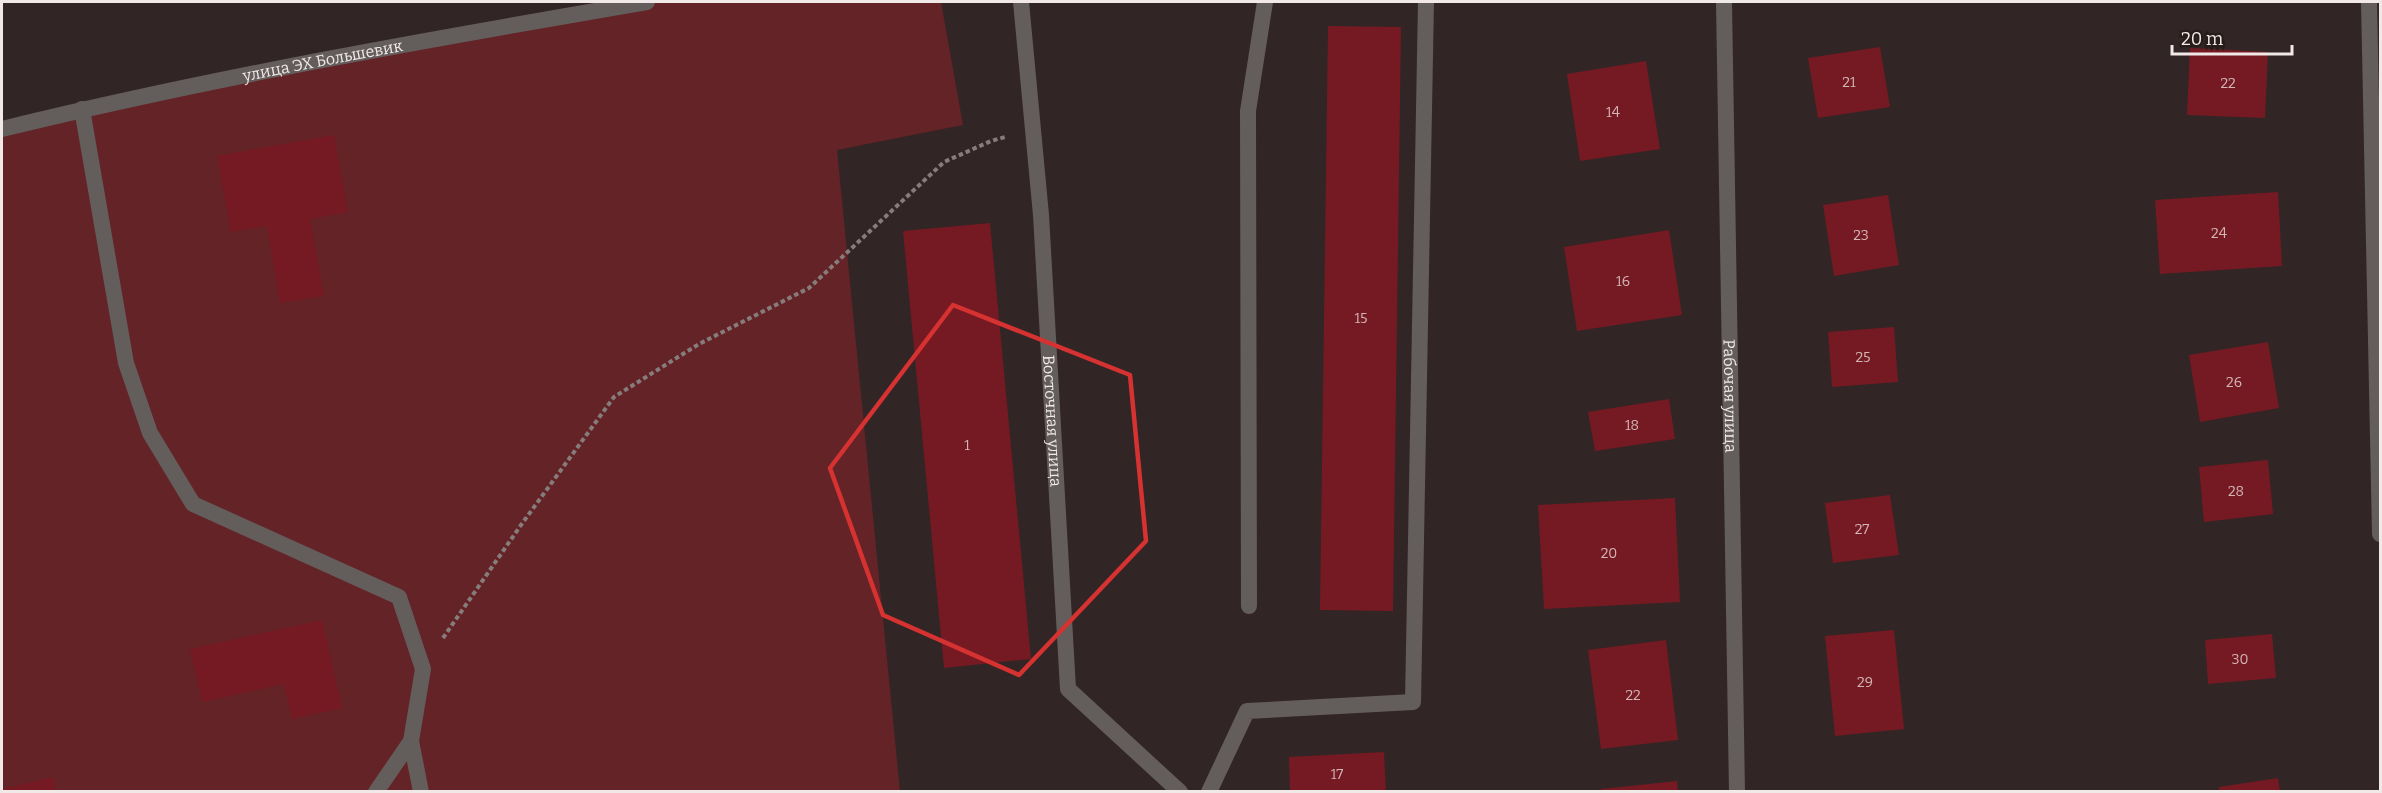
<svg xmlns="http://www.w3.org/2000/svg" width="2382" height="793" font-family="Bitter,serif">
	<style>
		.green { fill: #642326 }
		.building { fill: #751a22 }
		.lines { fill: none; stroke-linecap: round; stroke-linejoin: round }
		.path { stroke: #877c7c; stroke-width: 4; stroke-dasharray: 4.5 3; stroke-linecap: butt }
		.service { stroke: #635d5c; stroke-width: 16 }
		.minor { stroke: #635d5c; stroke-width: 16 }
		.marked { fill: none; stroke: #d73232; stroke-width: 4.5; stroke-linejoin: round }
		.labels { text-anchor: middle; stroke-width: 4.5; stroke-linejoin: round; paint-order: stroke }
		.number-label { font-size: 14px; fill: #d2b5b6 }
		.street-label { font-size: 16px; fill: #f1e9e8; stroke: #281c1b }
	</style>
	<rect width="100%" height="100%" fill="#322525"/>
	<path class="green" d="M647,2h294l22,123 -126,25 63,641h-898v-662z"/>
	<path class="building" d="M1328,26l73,1 -8,584 -73,-1z
		M1880,47l10,60 -72,11 -10,-60z
		M2190,48l78,4 -3,66 -78,-3z
		M1646,61l14,88 -80,12 -13,-87z
		M334,135l14,77 -38,7 14,77 -44,7 -13,-77 -36,6 -14,-76z
		M2278,192l4,74 -122,8 -5,-74z
		M1888,195l11,70 -65,11 -11,-71z
		M990,223l41,436 -87,9 -41,-437z
		M1669,230l13,85 -105,16 -13,-84z
		M1894,327l4,55 -66,5 -4,-55z
		M2268,342l11,66 -79,14 -11,-67z
		M1669,399l6,40 -80,12 -7,-39z
		M2268,460l5,54 -69,8 -5,-55z
		M1890,495l9,60 -66,8 -8,-60z
		M1675,498l5,104 -136,7 -6,-104z
		M322,620l20,88 -50,11 -8,-35 -82,18 -12,-53z
		M1894,630l10,99 -69,7 -10,-100z
		M2272,634l4,44 -68,6 -3,-44z
		M1666,640l12,100 -77,9 -13,-99z
		M1384,752l2,40h-96l-1,-35z
		M53,777l3,15h-54v-3z
		M2278,778l2,14h-61v-5z
		M1677,781l1,11h-77v-3z"/>
	<g class="lines">
		<path class="path" d="M443,638l78,-113 93,-128 85,-53 110,-56 135,-126 47,-21 14,-4"/>
		<g class="service">
			<path id="s1" d="M1021,2l20,213 27,474 112,103"/>
			<path d="M82,109l44,254 24,70 43,71 206,93 24,72 -12,72 10,51"/>
			<path d="M1249,606l-1,-495 17,-109"/>
			<path d="M376,792l35,-51"/>
			<path d="M1209,792l38,-81 166,-9 13,-700"/>
		</g>
		<g class="minor">
			<path id="s2" d="M1724,2l13,790"/>
			<path d="M2369,2l11,532"/>
			<path id="s3" d="M2,129c212,-52 429,-90 645,-127"/>
		</g>
	</g>
	<path class="marked" d="M953,305l177,70 16,166 -127,134 -136,-60 -53,-147z"/>
	<g class="labels">
		<g class="number-label">
			<text x="1849" y="87">21</text>
			<text x="2228" y="88">22</text>
			<text x="1613" y="117">14</text>
			<text x="2219" y="238">24</text>
			<text x="1861" y="240">23</text>
			<text x="1623" y="286">16</text>
			<text x="1361" y="323">15</text>
			<text x="1863" y="362">25</text>
			<text x="2234" y="387">26</text>
			<text x="1632" y="430">18</text>
			<text x="967" y="450">1</text>
			<text x="2236" y="496">28</text>
			<text x="1862" y="534">27</text>
			<text x="1609" y="558">20</text>
			<text x="2240" y="664">30</text>
			<text x="1865" y="687">29</text>
			<text x="1633" y="700">22</text>
			<text x="1337" y="779">17</text>
		</g>
		<g class="street-label">
			<text dy="6" stroke="none"><textPath href="#s3" startOffset="328">улица ЭХ Большевик</textPath></text>
			<text dy="6" stroke="none"><textPath href="#s2" startOffset="394">Рабочая улица</textPath></text>
			<text dy="6" stroke="none"><textPath href="#s1" startOffset="420">Восточная улица</textPath></text>
		</g>
	</g>
	<rect width="2382" height="793" fill="none" stroke="#f1e9e8" stroke-width="6"/>
	<path d="M2172 45v9h120v-9" fill="none" stroke="#f1e9e8" stroke-width="3"/>
	<text x="2181" y="45" font-size="18" fill="#f1e9e8" stroke="#281c1b" stroke-width="4.5" paint-order="stroke">20 m</text>
</svg>
